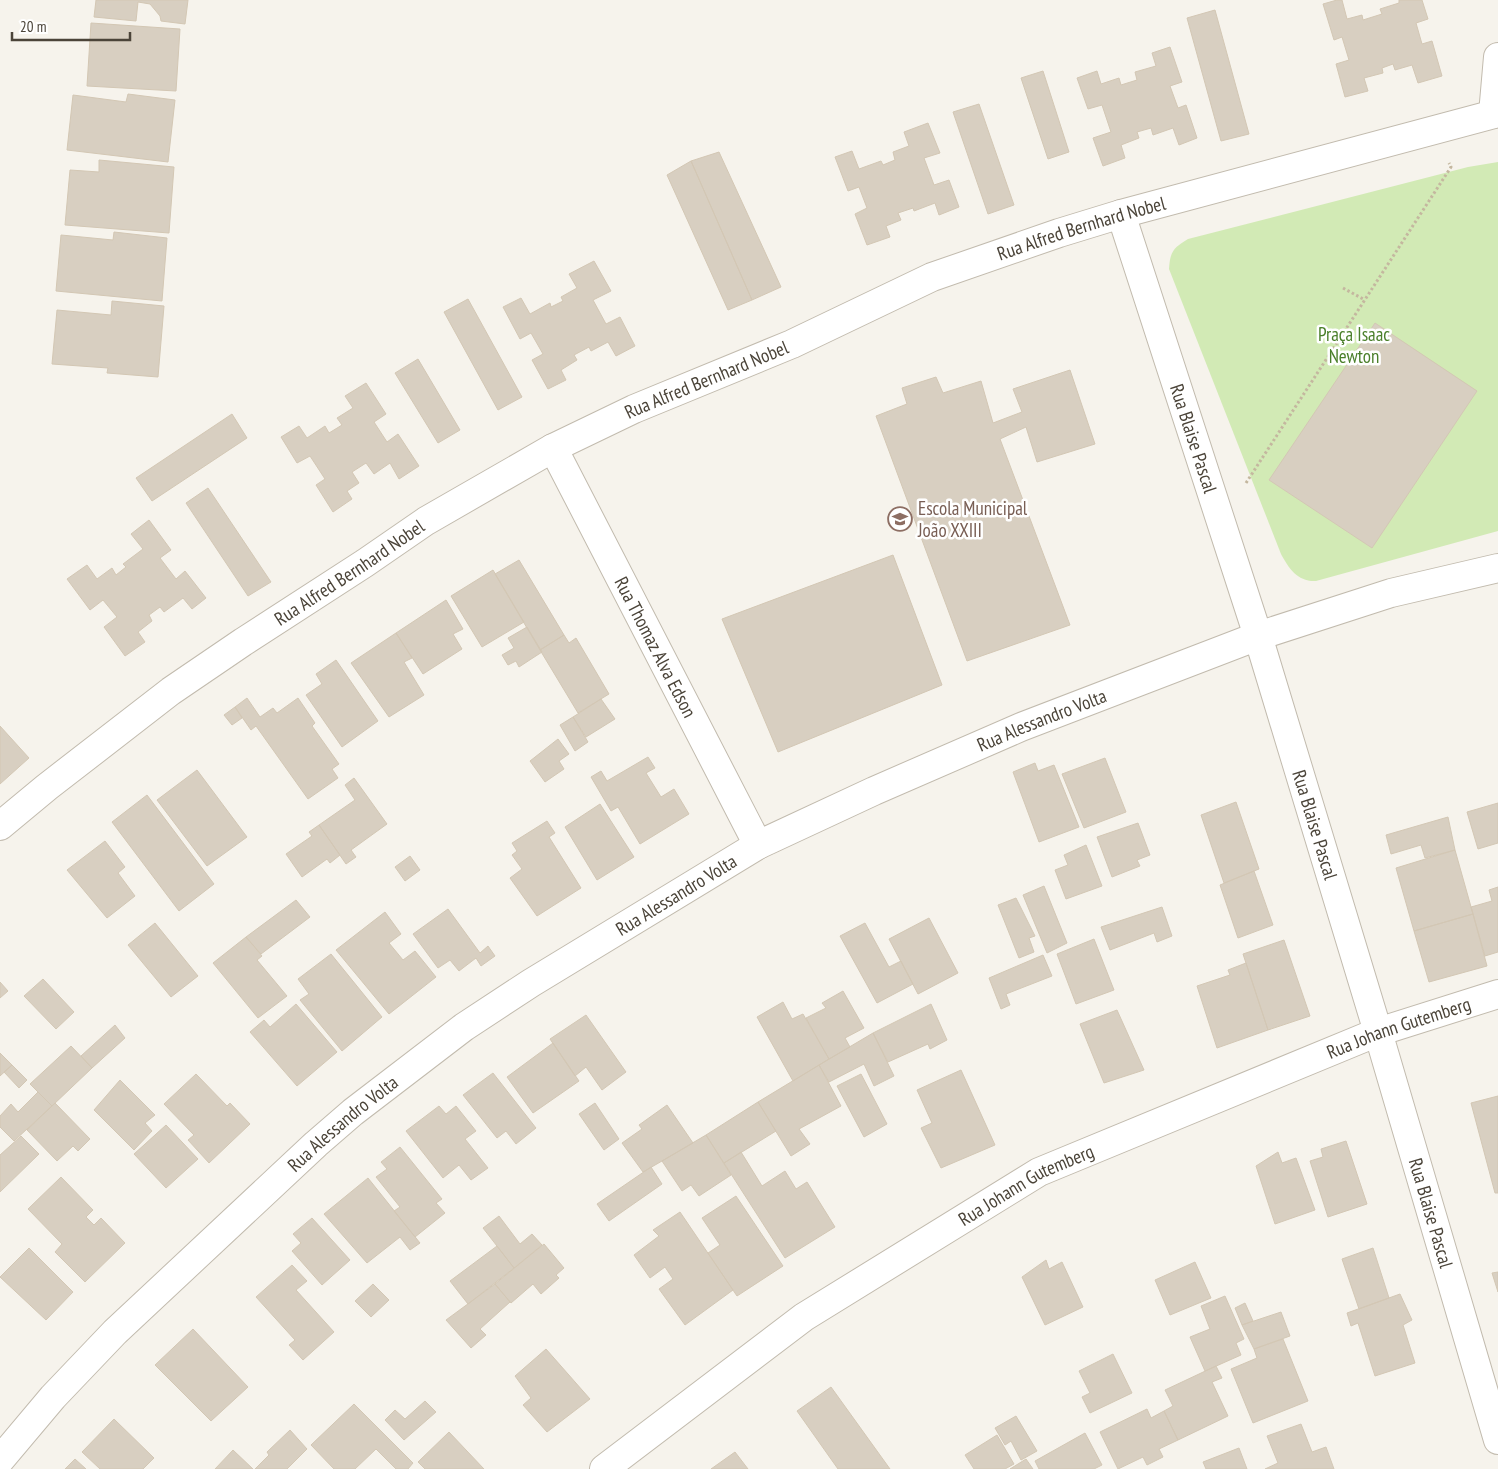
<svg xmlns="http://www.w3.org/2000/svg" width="1498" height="1469" font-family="'PT Sans Narrow',sans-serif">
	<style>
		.green { fill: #d2eab5 }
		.building { fill: #d8cfc1; stroke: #d3c7b4 }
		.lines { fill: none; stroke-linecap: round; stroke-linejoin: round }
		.minor-casing { stroke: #c2bbae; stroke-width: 30 }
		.path { stroke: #c4b79f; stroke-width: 3; stroke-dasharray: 2.5 2.5; stroke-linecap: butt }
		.minor { stroke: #fff; stroke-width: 28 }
		.labels { text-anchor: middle; stroke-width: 5; stroke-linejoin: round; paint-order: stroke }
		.street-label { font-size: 19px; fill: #4b4439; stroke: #fff }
		.park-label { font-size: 19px; fill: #4a7f2a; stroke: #fff }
		.education-label { font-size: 19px; fill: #785e54; stroke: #fff; text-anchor: start }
	</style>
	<rect width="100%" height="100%" fill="#f6f3ec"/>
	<path class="green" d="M1498,162v369l-182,50c-18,1 -27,-12 -35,-27l-112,-285c1,-17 4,-21 19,-30l280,-72z"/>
	<path class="building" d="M96,0h92l-3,24 -24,-3 -1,-5 -10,-12 -12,-2 -2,19 -42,-4z
		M1337,0h5l5,19 15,-4 1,5 19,-6 -2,-5 19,-6v-3h23l6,19 -12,4 6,21 10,-3 10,35 -24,7 -6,-18 -17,5 -2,-6 -11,4 1,5 -19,5 4,13 -23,6 -9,-33 13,-4 -7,-23 -8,3 -11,-36z
		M1215,10l34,124 -28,7 -34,-123z
		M91,23l89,6 -4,62 -89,-5z
		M1170,47l12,35 -12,4 8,22 8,-3 11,33 -18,7 -6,-17 -20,7 -2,-7 -14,4 2,6 -18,7 4,13 -22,8 -10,-28 18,-6 -9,-27 -14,4 -11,-31 20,-7 4,13 18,-6 2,7 16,-5 -2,-8 21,-6 -4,-13z
		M1043,71l26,81 -21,7 -27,-81z
		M128,94l47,6 -7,62 -101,-12 6,-55 53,7z
		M979,104l35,101 -26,9 -35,-102z
		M928,123l12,30 -16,5 10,27 15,-5 10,27 -20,8 -4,-12 -21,8 -1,-3 -15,5 3,7 -15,6 4,11 -23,8 -12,-31 12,-6 -8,-21 -11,4 -13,-34 17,-6 7,18 22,-8 2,4 12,-5 -2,-8 16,-6 -5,-14z
		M719,152l62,135 -29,13 -61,-139z
		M99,160l75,7 -5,66 -104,-8 5,-55 29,2z
		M691,161l61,139 -24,10 -61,-135z
		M114,232l53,6 -5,63 -106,-10 5,-56 52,5z
		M594,261l17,30 -18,9 13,24 14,-7 15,29 -19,10 -8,-14 -17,9 -2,-4 -15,8 3,5 -16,10 5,10 -18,9 -16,-29 11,-6 -12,-21 -11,6 -17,-32 18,-9 9,16 20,-11 1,4 12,-6 -2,-4 16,-9 -8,-14z
		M468,299l54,98 -24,13 -54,-98z
		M112,301l52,5 -6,71 -51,-4 1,-5 -56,-4 5,-54 54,5z
		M1375,323l102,68 -105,157 -103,-68z
		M418,359l42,71 -22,13 -43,-70z
		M1070,370l25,74 -58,18 -11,-35 -26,12 70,186 -103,36 -91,-245 31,-12 -5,-16 34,-11 7,16 38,-12 12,42 29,-11 -9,-23z
		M366,383l20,31 -12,8 13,20 11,-8 21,32 -20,13 -9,-16 -16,11 -8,-11 -14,9 7,11 -12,8 5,8 -19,13 -17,-27 9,-6 -15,-23 -13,7 -16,-26 18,-11 8,12 18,-12 4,7 13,-8 -5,-7 16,-10 -8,-12z
		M232,414l15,24 -95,63 -16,-23z
		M208,488l63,94 -23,14 -62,-93z
		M149,520l22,30 -11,8 16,21 9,-8 21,27 -14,11 -9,-11 -19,14 -4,-5 -11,8 3,6 -14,11 7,10 -20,14 -21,-29 13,-10 -14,-17 -13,10 -23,-31 20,-14 10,14 15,-11 4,7 10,-8 -3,-3 20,-15 -12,-15z
		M893,555l49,130 -164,67 -56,-133z
		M519,560l45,75 -24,15 -45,-76z
		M493,570l31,52 -42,25 -31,-51z
		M446,600l17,29 -10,5 9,15 -39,25 -27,-41z
		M527,627l15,25 -23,15 -3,-6 -8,4 -6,-10 12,-7 -6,-10z
		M396,633l16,25 -8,4 20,33 -35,22 -38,-54z
		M564,635l5,8 7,-5 33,56 -31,19 -38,-63z
		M336,660l42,61 -36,26 -36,-52 16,-11 -6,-10z
		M247,698l13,19 13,-9 4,5 21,-15 17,25 -3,3 27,38 -7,5 6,9 -30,21 -52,-73 -5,4 -16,-23z
		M601,699l14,20 -29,18 -13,-20z
		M235,707l7,11 -10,7 -8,-10z
		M573,717l15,25 -13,9 -15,-26z
		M0,726l29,32 -29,26z
		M558,739l11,15 -10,7 5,8 -19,13 -15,-21z
		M648,757l7,11 -9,5 15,24 13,-8 15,25 -49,30 -22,-37 -7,4 -20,-34 10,-6 6,10z
		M1105,758l21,54 -42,16 -22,-54z
		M1035,763l3,8 16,-6 25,62 -40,15 -26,-70z
		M197,770l50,67 -40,29 -50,-66z
		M354,778l33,46 -36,26 5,7 -10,7 -27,-39 36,-25 -10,-15z
		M147,795l67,89 -35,27 -67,-89z
		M1236,802l23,67 -35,14 -23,-68z
		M1498,803v40l-20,6 -11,-37z
		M600,804l34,53 -37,23 -32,-53z
		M1448,817l7,33 -30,8 -4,-13 -30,9 -5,-19z
		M547,821l8,12 -6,4 32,51 -44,28 -27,-38 12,-9 -10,-14 5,-4 -5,-8z
		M1138,823l12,32 -13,5 3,6 -28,11 -15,-40z
		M319,825l21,30 -10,8 -3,-4 -25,18 -16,-23 26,-18 -3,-4z
		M105,841l20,26 -7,6 17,23 -28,22 -40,-48z
		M1086,845l16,41 -36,13 -11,-29 13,-5 -4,-10z
		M1455,850l18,64 -59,17 -18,-63z
		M410,856l10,14 -15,11 -10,-14z
		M1254,871l19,54 -35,13 -18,-53z
		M1044,886l23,57 -20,10 -24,-58z
		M1498,887v65l-13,4 -14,-49 21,-6 -3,-11z
		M1016,898l19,38 -6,2 5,14 -15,6 -21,-53z
		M296,900l14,17 -49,37 -15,-17z
		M1162,907l10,29 -15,6 -3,-9 -44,17 -9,-23z
		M448,909l32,44 8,-7 7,10 -14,10 -5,-8 -17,13 -9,-11 -12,8 -25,-34z
		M385,912l16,22 -12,9 14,17 12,-9 21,26 -47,37 -53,-64z
		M1473,914l14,52 -58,16 -15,-51z
		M929,918l29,55 -40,21 -29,-55z
		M155,923l43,53 -27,21 -43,-52z
		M865,923l24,44 12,-6 12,23 -36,19 -37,-67z
		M246,937l16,19 -5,4 30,36 -29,22 -45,-55z
		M1094,939l20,51 -38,14 -19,-50z
		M1284,940l26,76 -42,14 -25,-76z
		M331,954l51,63 -40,34 -42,-51 9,-6 -11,-15z
		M1043,955l9,21 -46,18 4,11 -9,4 -12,-31z
		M1246,963l22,67 -51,18 -20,-62 33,-11 -2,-5z
		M43,979l31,33 -18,17 -32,-33z
		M0,982l8,9 -8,7z
		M843,991l21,37 -19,10 5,9 -21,12 -23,-41 20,-10 -4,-5z
		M783,1002l9,17 11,-5 26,45 -36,22 -36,-64z
		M296,1004l41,48 -40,34 -47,-54 14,-12 6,7z
		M931,1004l16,36 -17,9 -2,-5 -40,18 -15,-29z
		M1117,1010l27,60 -40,13 -24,-59z
		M586,1015l40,57 -24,18 -16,-23 -11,9 -25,-37z
		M115,1025l10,13 -33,30 -11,-12z
		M873,1033l21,43 -20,10 -10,-22 -35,18 -10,-17z
		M553,1043l26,38 -46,32 -26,-36z
		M71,1046l21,22 -40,38 -22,-22z
		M0,1053l12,12 -12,11z
		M12,1065l15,15 -8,8 -15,-16z
		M819,1065l22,41 -42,23 11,15 -19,12 -33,-54z
		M961,1070l34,75 -54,23 -20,-40 11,-5 -15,-33z
		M493,1073l43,55 -20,16 -10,-13 -9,7 -34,-43z
		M196,1074l31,32 3,-3 20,21 -41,39 -21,-23 6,-5 -30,-31z
		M861,1074l26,50 -23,13 -27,-51z
		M120,1080l35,35 -10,8 7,8 -18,19 -40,-40z
		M38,1092l14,14 -38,35 -14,-14v-11l11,-12 7,8z
		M1498,1096v97h-3l-24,-90z
		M758,1102l18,29 -52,32 -18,-28z
		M55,1103l35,36 -12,12 -5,-5 -16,15 -30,-31z
		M595,1103l24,36 -15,11 -25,-36z
		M667,1105l26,38 -50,29 -21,-29 20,-14 -3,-4z
		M439,1106l7,8 10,-8 20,25 -11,8 23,29 -17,12 -12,-15 -16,13 -37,-47z
		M166,1125l32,34 -32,29 -32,-34z
		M706,1135l25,40 -32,21 -8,-11 -9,6 -20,-30z
		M21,1136l18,18 -39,38v-37z
		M1346,1141l21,63 -39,13 -18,-56 13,-4 -2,-8z
		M400,1147l42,52 -6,4 9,10 -30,24 -21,-26 6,-4 -24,-30 11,-8 -6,-7z
		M741,1152l21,34 23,-15 11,18 11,-7 28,45 -50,31 -61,-95z
		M1278,1152l4,11 14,-5 19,52 -40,14 -19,-58z
		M651,1167l11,17 -53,37 -12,-17z
		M61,1177l32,33 -7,7 8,8 7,-7 24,25 -40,39 -30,-30 7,-8 -34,-35z
		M368,1178l52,65 -10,7 -10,-13 -33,26 -43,-49z
		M736,1196l47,70 -46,30 -29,-43 12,-8 -18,-27z
		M680,1212l53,78 -48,35 -26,-36 14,-10 -8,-12 -15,11 -16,-23 25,-19 -6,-6z
		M499,1216l21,28 12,-10 10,11 -28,23 -31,-40z
		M312,1218l38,42 -28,25 -30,-34 9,-8 -8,-9z
		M544,1244l20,24 -8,7 3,3 -18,16 -8,-10 -22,19 -16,-19z
		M497,1246l17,22 -46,36 -18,-23z
		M29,1248l44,44 -27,28 -46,-43z
		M1373,1248l16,50 -30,11 -17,-50z
		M1046,1260l3,9 13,-7 21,45 -38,18 -23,-48z
		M1195,1262l16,36 -41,17 -15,-35z
		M292,1265l15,16 -11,9 38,42 -31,28 -14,-15 6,-5 -39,-43z
		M1498,1272v20l-6,-19z
		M373,1284l16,16 -18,17 -16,-16z
		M495,1284l15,18 -30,27 6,6 -15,13 -25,-28z
		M1400,1294l12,26 -9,5 12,38 -40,13 -17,-53 -7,3 -4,-13z
		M1225,1296l19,43 -8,4 5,12 -36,16 -15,-34 20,-8 -9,-23z
		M1245,1303l8,18 -11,4 -7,-17z
		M1281,1312l9,24 -36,13 -12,-24z
		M193,1329l55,58 -37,34 -56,-56z
		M1283,1339l25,62 -55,22 -22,-54 26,-11 -3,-9z
		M546,1349l44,50 -43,33 -24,-27 8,-7 -16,-22z
		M1113,1354l19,39 -42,20 -8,-16 8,-4 -11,-22z
		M1216,1366l6,12 -10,4 16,34 -50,24 -14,-29 9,-5 -8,-16z
		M831,1387l59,82h-52l-41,-58z
		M425,1401l11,11 -32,28 -19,-20 10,-10 10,9z
		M354,1404l59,59 -5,6h-12l-20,-20 -21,20h-21l-23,-24z
		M1147,1409l4,9 13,-7 14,29 -19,9 4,8 -16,8 -4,-8 -25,12 -18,-37z
		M1016,1416l21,35 -16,9 -10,-19 -6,4 -10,-17z
		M114,1419l40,39 -11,11h-43l-18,-17z
		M1301,1424l11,28 14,-5 8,22h-69l13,-6 -11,-27z
		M290,1430l17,19 -20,20h-32l14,-14 -2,-3z
		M449,1432l35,37h-59l-7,-7z
		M1085,1433l17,32 -8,4h-55l-4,-8z
		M997,1435l17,29 -9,5h-31l-9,-14z
		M1239,1448l8,21h-41l-3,-7z
		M233,1450l20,19h-38z
		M735,1452l13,17h-37z
		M75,1459l11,10h-21z
		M1026,1459l7,10h-23z"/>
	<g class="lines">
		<g class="minor-casing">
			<g id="minor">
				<path d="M1493,114l5,-57"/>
				<path id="s1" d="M1121,214l137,422 120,396 120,408"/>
				<path id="s2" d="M553,448l205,397"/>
				<path id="s3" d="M0,826l47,-39 124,-96 72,-49 122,-79 61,-42 127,-73 81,-39 158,-65 140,-67 127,-44 62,-19 377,-101"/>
				<path id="s4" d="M0,1460l53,-63 62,-65 201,-188 37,-32 111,-85 67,-44 227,-138 116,-54 147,-64 237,-91 133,-43 107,-25"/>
				<path id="s5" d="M604,1469l200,-152 235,-145 339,-140 120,-38"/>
			</g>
		</g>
		<path class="path" d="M1343,288l22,12
			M1246,483l205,-316 -2,-4"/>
		<use href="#minor" class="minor"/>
	</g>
	<defs>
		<g id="school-ring" transform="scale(1.25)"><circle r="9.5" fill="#fff" stroke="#8d6e63" stroke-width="1.5"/><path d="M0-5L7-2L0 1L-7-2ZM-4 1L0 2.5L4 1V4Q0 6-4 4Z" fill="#8d6e63"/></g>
	</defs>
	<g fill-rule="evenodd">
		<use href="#school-ring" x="900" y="519"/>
	</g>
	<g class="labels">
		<g class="street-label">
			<text dy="7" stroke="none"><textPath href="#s3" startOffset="1244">Rua Alfred Bernhard Nobel</textPath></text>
			<text dy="7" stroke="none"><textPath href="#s3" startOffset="839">Rua Alfred Bernhard Nobel</textPath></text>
			<text dy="7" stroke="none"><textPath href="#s1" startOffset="236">Rua Blaise Pascal</textPath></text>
			<text dy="7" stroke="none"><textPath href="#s3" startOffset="432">Rua Alfred Bernhard Nobel</textPath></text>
			<text dy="7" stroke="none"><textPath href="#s2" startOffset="224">Rua Thomaz Alva Edson</textPath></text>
			<text dy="7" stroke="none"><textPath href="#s4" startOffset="1292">Rua Alessandro Volta</textPath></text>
			<text dy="7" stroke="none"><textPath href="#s1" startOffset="641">Rua Blaise Pascal</textPath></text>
			<text dy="7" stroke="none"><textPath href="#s4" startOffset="886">Rua Alessandro Volta</textPath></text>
			<text dy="7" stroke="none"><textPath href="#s5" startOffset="915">Rua Johann Gutemberg</textPath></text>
			<text dy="7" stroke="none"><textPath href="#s4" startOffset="481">Rua Alessandro Volta</textPath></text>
			<text dy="7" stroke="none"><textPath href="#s5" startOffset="510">Rua Johann Gutemberg</textPath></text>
			<text dy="7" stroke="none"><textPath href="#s1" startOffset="1046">Rua Blaise Pascal</textPath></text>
		</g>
		<g class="park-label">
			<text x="1354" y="341">Praça Isaac<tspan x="1354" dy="22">Newton</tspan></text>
		</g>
		<g class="education-label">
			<text x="918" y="515">Escola Municipal<tspan x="918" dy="22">João XXIII</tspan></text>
		</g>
	</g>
	<path d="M12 32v8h118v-8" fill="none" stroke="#4b4439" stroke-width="2.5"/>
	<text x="20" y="32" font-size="15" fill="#4b4439" stroke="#ffffff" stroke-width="4" paint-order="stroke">20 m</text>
</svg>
